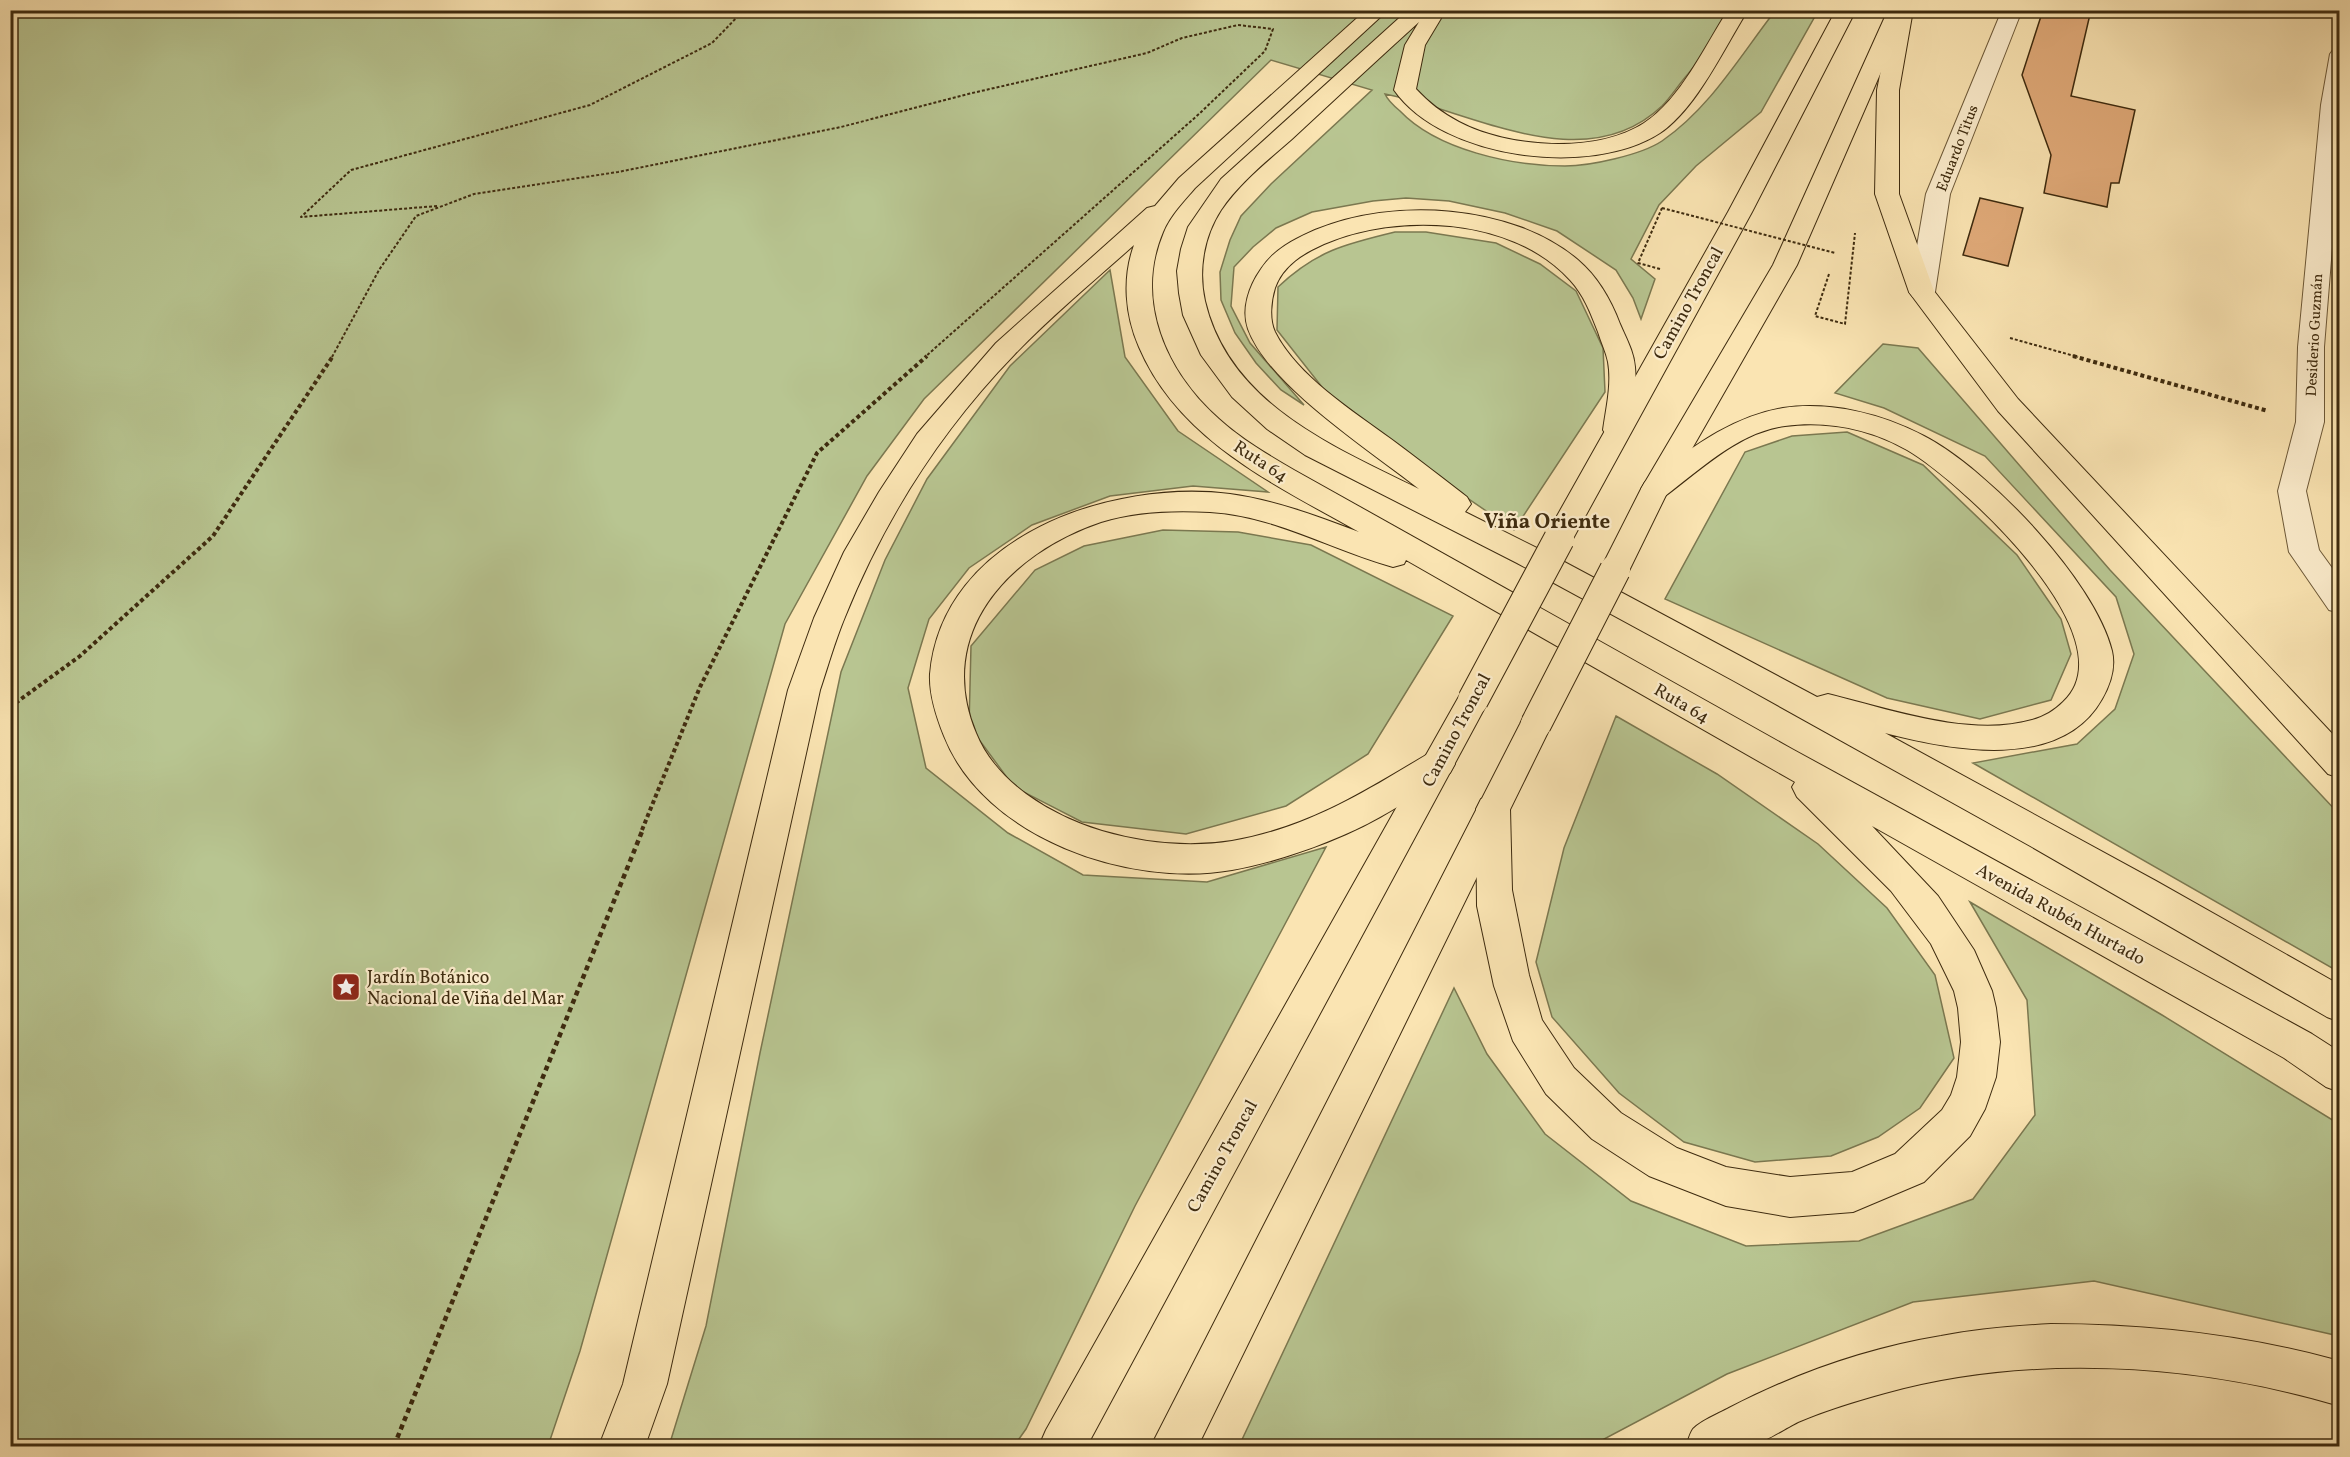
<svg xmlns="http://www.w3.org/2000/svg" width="2350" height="1457" font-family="Vollkorn,serif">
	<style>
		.green { fill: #b8c591; stroke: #7b7850; stroke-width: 1.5 }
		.building { fill: #e0aa79; stroke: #3e2b0f; stroke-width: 1.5 }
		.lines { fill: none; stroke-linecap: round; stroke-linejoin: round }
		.minor-casing { stroke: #6d5938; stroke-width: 2 }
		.major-casing { stroke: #3e2b0f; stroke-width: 2 }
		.highway-casing { stroke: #3e2b0f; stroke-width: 2 }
		.path-far2 { stroke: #3e2b0f; stroke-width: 2; stroke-dasharray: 3 2; stroke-linecap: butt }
		.path-far1 { stroke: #3e2b0f; stroke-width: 4; stroke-dasharray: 4 3; stroke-linecap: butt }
		.path { stroke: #3e2b0f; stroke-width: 4.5; stroke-dasharray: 5 4; stroke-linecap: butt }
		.minor { fill: #fcedcd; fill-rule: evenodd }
		.major { fill: #fae4b2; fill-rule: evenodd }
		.highway { fill: #fae4b2; fill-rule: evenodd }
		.major-bridge-casing { stroke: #3e2b0f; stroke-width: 32; stroke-linecap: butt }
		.path-bridge { stroke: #3e2b0f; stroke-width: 2; stroke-dasharray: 3 2; stroke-linecap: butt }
		.major-bridge { stroke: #fae4b2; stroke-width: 30 }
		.labels { text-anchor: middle; stroke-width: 4.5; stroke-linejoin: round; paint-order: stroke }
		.far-street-label { font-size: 15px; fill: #3e2b0f; stroke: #fcedcd }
		.street-label { font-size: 18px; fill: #3e2b0f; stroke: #fcedcd }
		.poi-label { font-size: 18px; fill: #3e2b0f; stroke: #fcedcd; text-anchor: start }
		.quarter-label { font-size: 21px; font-weight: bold; fill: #3e2b0f; stroke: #fcedcd }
	</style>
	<rect width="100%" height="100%" fill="#fae4b2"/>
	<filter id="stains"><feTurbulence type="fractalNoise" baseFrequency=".00333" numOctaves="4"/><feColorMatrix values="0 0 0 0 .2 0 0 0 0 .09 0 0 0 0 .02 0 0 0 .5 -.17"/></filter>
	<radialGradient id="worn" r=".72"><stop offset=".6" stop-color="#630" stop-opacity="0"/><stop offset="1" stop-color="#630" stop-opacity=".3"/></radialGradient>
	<path class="green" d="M10,11h1730c-18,21 -35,42 -52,63 -9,10 -17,23 -26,32 -78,74 -190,5 -277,-12 3,7 9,12 15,17 37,39 112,55 165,55 25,0 76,-11 97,-25 48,-33 78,-85 113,-130h43l-57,101 -65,54 -37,39 -28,54 24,20 -14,40 -8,-21 -17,-28 -59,-39 -52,-18 -56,-12 -43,-3 -33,3 -61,11 -36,16 -23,19 -19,20 -3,39 19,37 54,62 -23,-15 -25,-27 -21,-30 -14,-33 -1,-28 10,-32 11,-24 30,-32 101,-94 -101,-30 -347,339 -57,77 -82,148 -205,727 -32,95h-537z
		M1395,232h31l70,11 44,21 36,27 27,57 2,44 -91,138 -111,-76 -70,-53 -56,-71 1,-43c38,-36 67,-43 117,-55z
		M1110,270l15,87 53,74 90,61 -75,-6 -83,10 -78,29 -63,43 -40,51 -21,69 18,80 82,65 75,42 124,7 119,-35 -191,359 -109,223 -12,17h-345l37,-120 54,-273 81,-381 44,-112 42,-81 83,-113z
		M1883,344l35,4 192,222 229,244v158l-366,-209 104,-19 38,-35 19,-55 -18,-57 -131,-141 -101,-48 -49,-15z
		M1847,432l76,33 94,90 44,64 10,35 -20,46 -71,19 -93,-21 -222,-99 80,-147 47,-16z
		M1163,530l75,2 73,13 142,71 -85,138 -82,52 -100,28 -104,-12 -68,-35 -45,-61 2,-80 64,-76 49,-24z
		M1616,716l101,58 101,70 69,64 48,67 19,83 -34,50 -42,29 -47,19 -76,6 -71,-20 -65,-49 -67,-76 -16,-55 28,-114z
		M1970,902l192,113 177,109v212l-245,-55 -181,21 -186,72 -136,72h-352l215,-458 33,66 58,80 86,67 115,45 113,-5 114,-42 62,-84 -8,-115z"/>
	<path class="building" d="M2043,10h48l-20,86 64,14 -16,73h-8l-4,24 -63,-14 7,-38 -29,-80z
		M1980,198l43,10 -15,58 -45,-11z"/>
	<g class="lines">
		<g class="minor-casing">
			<path id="minor" d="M2002,10h20l-72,184 -15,98 -4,5 -9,3 -9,-3 -4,-5 17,-98z
				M2340,48v100l-16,199v75l-18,69 13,59 21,29v34l-11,-3 -40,-58 -11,-61 18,-69 2,-75 23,-242 9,-51 3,-4z"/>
		</g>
		<g class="major-casing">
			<path id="major" d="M1836,10h20l-104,202 -183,334 -10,3 -10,-3 -5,-7 184,-327z
				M1888,10h20l-111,255 -128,224 -43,88 -11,4 -11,-4 -4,-7 41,-81 132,-224z
				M1473,688l11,3 5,9 -402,746h-48l7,-16 416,-739z
				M1536,711l12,4 4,9 -354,722h-47l369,-722 4,-9z"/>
		</g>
		<g class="highway-casing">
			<path id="highway" d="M1366,10h22l-193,178c-11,13 -25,27 -32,44 -29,69 3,140 56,187 22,20 49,36 75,51l498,279 520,285 28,18v40l-14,-5 -42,-29 -412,-232 66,70 36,54 18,41 4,17 4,34 -4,35 -11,32 -15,27 -46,46 -71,30 -63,5 -64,-11 -77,-30 -57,-37 -46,-45 -33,-53 -19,-55 -17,-80 -1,-97 5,-10 12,-4 12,4 5,10 2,81 17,85 13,45 32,48 47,45 56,35 49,19 64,10 62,-5 43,-18 47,-44 9,-15 6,-18 4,-35 -3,-34 -4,-17 -23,-47 -40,-53 -94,-94 -5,-10 3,-5 -389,-222 -2,4 -11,3c-62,-17 -117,-51 -183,-55 -35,-2 -74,-1 -109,10 -92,31 -167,111 -125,211 20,50 76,83 126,98 41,12 87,17 130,10 75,-13 131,-48 194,-86l12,-4 12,4 5,9 -5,9c-23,15 -46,31 -70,44 -41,23 -101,45 -148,53 -103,18 -248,-32 -288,-134 -8,-20 -15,-41 -14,-62 12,-138 182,-195 300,-180 44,6 87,22 129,38 -83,-47 -180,-91 -220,-185 -14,-32 -17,-69 -5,-102 -40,36 -83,71 -120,110 -73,75 -130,165 -169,262 -10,24 -17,49 -25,73l-153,694 -22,62h-46l24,-62 165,-694 26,-72 30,-66 35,-60 38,-58 79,-91 151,-135 8,-2 24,-28z
				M1408,10h38l-21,35 -9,44c13,14 26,24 43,33 49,26 137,32 185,1 36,-23 61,-77 84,-113h20c-24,38 -51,98 -88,123 -69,45 -218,26 -266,-43l11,-45 14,-23c-43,39 -85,78 -127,117 -25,22 -52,43 -71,71 -17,26 -23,60 -16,91 24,103 129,146 214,188 -47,-37 -151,-104 -171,-160 -7,-20 1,-43 13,-60 13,-20 32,-29 54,-39 78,-33 197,-26 263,30 20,17 33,40 42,64 6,14 14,28 15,43 2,21 -2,42 -4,63l-4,6 -10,3 -10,-3 -4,-6c3,-22 9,-46 5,-68 -2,-10 -7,-20 -10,-30 -7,-18 -14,-37 -28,-52 -57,-63 -172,-68 -246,-36 -20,9 -41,21 -49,44 -4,13 -6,31 0,44 22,44 78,79 116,107 26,19 51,39 76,58l4,7 -6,8 92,46 260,139 11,-3c61,15 142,44 204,26 12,-3 23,-10 31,-18 69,-64 -103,-221 -156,-252 -36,-21 -81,-30 -122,-24 -46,6 -84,43 -120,70l-10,3 -10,-3 -4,-7 4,-7c43,-31 84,-65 138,-74 47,-7 100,6 141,28 64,33 171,145 188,215 4,17 -2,34 -10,48 -41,73 -152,51 -217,34l271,148 184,104v37l-13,-5 -295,-170 -298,-166 -217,-118 -212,-108 -38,-26 -35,-32 -31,-42 -18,-40 -4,-22 -2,-22 4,-22 7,-22 33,-48z
				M1893,10h20l-14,80v104l35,97 84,108 322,343v36l-12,-4 -330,-363 -89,-119 -34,-98 2,-104z
				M2051,1324c95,0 188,10 281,35l8,2v45c-144,-43 -311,-53 -455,-13 -29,8 -59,17 -87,29 -12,6 -37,22 -48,24 -14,3 -50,2 -64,0 2,-5 4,-13 7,-17 9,-9 25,-15 36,-21 65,-34 139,-60 212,-72 36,-7 73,-10 110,-12z"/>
		</g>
		<path class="path-far2" d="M437,206l-136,11 50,-47 239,-65 122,-62 32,-33
			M1660,269l-22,-6 24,-55
			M1829,274l-14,42 30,8 10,-91
			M2010,338l68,19
			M332,357l47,-87 37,-54 58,-22 144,-22 223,-45 127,-33 179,-41 35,-15 56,-13 35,4 -8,22 -66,63 -274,243"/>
		<path class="path-far1" d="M2073,356l195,55
			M10,707l70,-51 133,-120 120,-180
			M642,830l58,-143 117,-234 110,-97"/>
		<path class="path" d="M394,1446l249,-617"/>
		<use href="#minor" class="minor"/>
		<use href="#major" class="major"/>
		<use href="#highway" class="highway"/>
		<g class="major-bridge-casing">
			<path id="major-bridge" d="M1473,700l86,-161
				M1536,724l79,-154"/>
		</g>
		<path class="path-bridge" d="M1662,208l173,45"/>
		<use href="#major-bridge" class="major-bridge"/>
	</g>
	<defs>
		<g id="sight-square" transform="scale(1.5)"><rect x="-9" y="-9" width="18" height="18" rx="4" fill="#8f2418" stroke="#fcedcd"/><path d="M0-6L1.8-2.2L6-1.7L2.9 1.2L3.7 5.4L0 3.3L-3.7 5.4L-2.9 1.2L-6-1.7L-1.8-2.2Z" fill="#fff"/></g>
	</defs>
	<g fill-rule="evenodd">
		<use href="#sight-square" x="346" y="987"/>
	</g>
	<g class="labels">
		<g class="far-street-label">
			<text transform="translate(1957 148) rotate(-69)" y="5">Eduardo Titus</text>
			<text transform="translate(2314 335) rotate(-87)" y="5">Desiderio Guzmán</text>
		</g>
		<g class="street-label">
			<text transform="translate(1688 303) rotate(-61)" y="6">Camino Troncal</text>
			<text transform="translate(1261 461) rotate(33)" y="6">Ruta 64</text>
			<text transform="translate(1682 703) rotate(30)" y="6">Ruta 64</text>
			<text transform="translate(1456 730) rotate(-62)" y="6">Camino Troncal</text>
			<text transform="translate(2061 914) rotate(29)" y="6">Avenida Rubén Hurtado</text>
			<text transform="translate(1222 1156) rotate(-61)" y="6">Camino Troncal</text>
		</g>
		<g class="poi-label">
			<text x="367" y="983">Jardín Botánico<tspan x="367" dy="21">Nacional de Viña del Mar</tspan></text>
		</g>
		<g class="quarter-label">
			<text x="1547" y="528">Viña Oriente</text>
		</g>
	</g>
	<rect width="2350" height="1457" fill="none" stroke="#fae4b2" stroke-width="36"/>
	<rect x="12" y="12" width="2326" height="1433" fill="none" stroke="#3e2b0f" stroke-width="3"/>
	<rect x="18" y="18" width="2314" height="1421" fill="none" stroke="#3e2b0f" stroke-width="1.5"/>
	<rect width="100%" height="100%" filter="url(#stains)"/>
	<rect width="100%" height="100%" fill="url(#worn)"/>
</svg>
